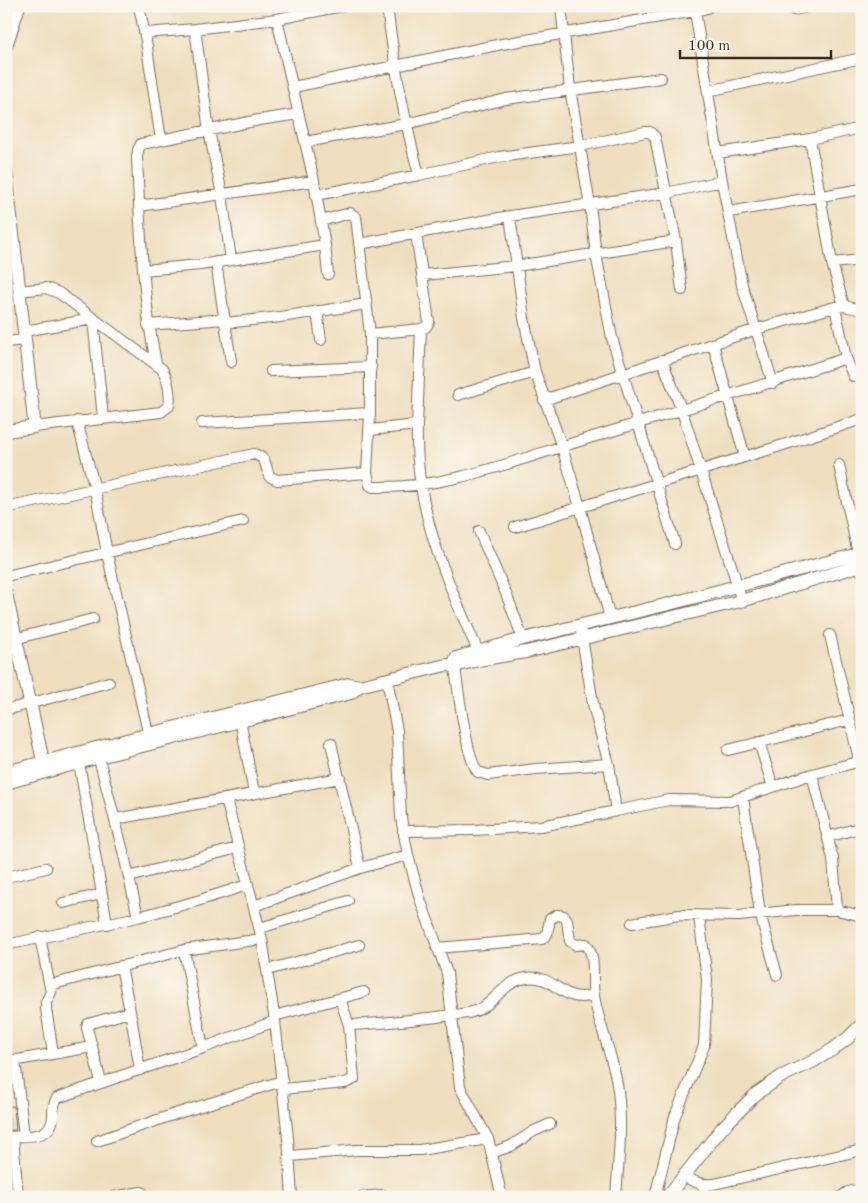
<svg xmlns="http://www.w3.org/2000/svg" width="868" height="1203" font-family="'Old Standard TT',serif">
	<style>
		.building { fill: #f0ada1 }
		.lines { fill: none; stroke-linecap: round; stroke-linejoin: round }
		.minor-casing { stroke: #7a6956; stroke-width: 12 }
		.tertiary-casing { stroke: #7a6956; stroke-width: 14 }
		.minor { stroke: #fff; stroke-width: 10 }
		.tertiary { stroke: #fff; stroke-width: 12 }
	</style>
	<rect width="100%" height="100%" fill="#fbf7ec"/>
	<filter id="ink" filterUnits="userSpaceOnUse"><feTurbulence type="fractalNoise" baseFrequency=".02" numOctaves="2"/><feDisplacementMap in="SourceGraphic" scale="10" xChannelSelector="R" yChannelSelector="G"/><feConvolveMatrix kernelMatrix="1 2 1 2 8 2 1 2 1" color-interpolation-filters="sRGB"/></filter>
	<filter id="wash" filterUnits="userSpaceOnUse"><feTurbulence type="fractalNoise" baseFrequency=".0096" numOctaves="4" result="noise"/><feDisplacementMap in="SourceGraphic" scale="20" xChannelSelector="R" yChannelSelector="G"/><feGaussianBlur stdDeviation="1.12" result="paint"/><feColorMatrix in="noise" values="0 0 0 0 0 0 0 0 0 0 0 0 0 0 0 0 0 1.4 0 .05"/><feComposite in="paint" operator="in"/></filter>
	<g filter="url(#wash)">
		<rect width="100%" height="100%" fill="#efdfbf"/>
		<g id="blocks">
			<path class="building" d="M14,1106l2,24h-10v-23z"/>
		</g>
	</g>
	<g filter="url(#ink)">
		<use href="#blocks" fill-opacity="0" stroke="#7a6956" stroke-width="1"/>
		<g class="lines">
			<g class="minor-casing">
				<path id="minor" d="M139,6l7,35 15,99 -20,4 -3,6 -1,7c3,69 5,138 19,206
					M387,6c7,58 17,113 32,169
					M561,6l9,83 20,116 6,49 16,84 63,206
					M790,6l4,4 18,-4
					M277,19l37,162 11,64
					M145,33l50,-4 82,-10 65,-13
					M293,87l209,-43 193,-33 12,-3v-2
					M708,91l154,-33
					M810,139l22,124 30,-3
					M161,140l98,-20 40,-6
					M305,142l101,-18 100,-25 155,-21
					M718,153l92,-14 52,-11
					M722,181l20,104 31,98
					M316,195l103,-20 80,-18 81,-11 65,-14h5l5,5 21,104 -160,25 -93,9
					M139,206l175,-25
					M729,212l133,-23
					M510,216l14,102 11,54 27,75 18,60 30,111
					M321,221l29,-8 6,4 14,117v79l-3,60 3,12 3,2c73,2 141,-26 210,-47 88,-27 176,-53 263,-82l-11,-51
					M416,233l13,89 -3,5 -5,2
					M676,241l6,49
					M359,244l151,-28 156,-23 56,-12 -27,-170
					M231,260l94,-15 3,29
					M216,262l15,100
					M832,263l12,43
					M143,270l57,-5 31,-5 -9,-65 -13,-64 -14,-102
					M19,291l27,-3 13,5 103,76c6,10 9,26 7,37l-8,6 -127,15
					M317,311l4,29
					M225,323l55,-6 87,-13
					M148,325l77,-6
					M24,331l69,-12 10,99
					M370,334l51,-5 -4,96
					M6,342l19,-2
					M713,344l32,113
					M846,358l7,18 9,1
					M662,360l20,51 56,176 3,14
					M271,371l100,-4
					M458,395l77,-23
					M544,400l213,-71 78,-22 9,-1 18,4
					M77,421l18,68 12,64 43,188
					M202,423l168,-10
					M370,430l47,-5c-3,82 28,152 61,226
					M839,465l23,107
					M6,508l248,-54c13,4 11,11 15,22l8,4 90,-7
					M515,527l262,-80 85,-28
					M479,531l28,65 16,43
					M6,576l237,-55
					M581,632l13,77 15,55 7,47 53,-11 61,1 82,-27 45,-12 1,-7 -28,-120
					M6,641l87,-22
					M454,660c3,21 12,99 24,112l10,3 48,-6 73,-5
					M387,679l10,52 4,87 7,37 12,44 27,74 13,114 28,52 14,58
					M6,710l103,-28
					M239,714l15,79
					M759,742l14,45
					M331,743l29,125
					M728,750l121,-30
					M97,751l26,100 15,66
					M79,763l23,131
					M812,774l21,85 4,51
					M743,798l17,115 17,62
					M226,799l36,140 13,82 13,117 4,59
					M115,819l225,-41
					M403,831l71,-1 67,-4 75,-15
					M828,837l34,-10
					M6,877l40,-9
					M129,877l108,-29
					M63,903l39,-9 5,30
					M254,906l106,-38 48,-13
					M632,923l47,-8 60,1 57,-6h41l25,6
					M260,928l88,-27
					M40,937l11,55 -5,10v7l7,44
					M6,945l132,-28 59,-16 50,-16
					M437,948l105,-9 5,-5 3,-15 7,-4 7,1 3,4 3,21 6,4 10,-1c11,13 5,36 8,52 6,35 23,69 25,105 3,32 -1,64 -3,96
					M184,950l19,98
					M121,966l11,56 8,48
					M267,970l92,-25
					M50,985l134,-35 78,-11
					M274,1016l90,-24
					M349,1025c29,-1 59,-5 88,-8 11,-2 24,-2 35,-5 21,-5 31,-31 54,-34 30,-5 34,27 68,17
					M92,1047l-5,-19 1,-4 42,-12
					M15,1060l9,76
					M6,1062l86,-15 9,35
					M283,1089l62,-6 9,-4 -5,-54 -9,-26
					M6,1137c18,-2 45,4 47,-20 0,-7 0,-13 4,-19l146,-50 72,-27
					M13,1137l5,60
					M97,1141l78,-27 107,-33
					M491,1153l20,-7 23,-15 16,-7
					M290,1156l67,-6h63l68,-11
					M683,1175c10,8 19,10 31,9l148,-34
					M703,1185l2,12
					M114,1197l27,-5 3,2 1,3
					M361,1197l22,-2
					M655,1197l20,-81 29,-70 3,-67 -8,-63
					M841,1197l7,-5 14,-3"/>
			</g>
			<g class="tertiary-casing">
				<path id="tertiary" d="M6,46l13,-40
					M6,172l28,248v7l-28,4
					M6,594l39,176
					M456,658l67,-19 146,-35 193,-51
					M6,772l143,-38 200,-50 10,2 87,-21 9,1 23,-6 48,-8 168,-40 47,-11 121,-36
					M6,783l93,-26 252,-64 8,-7
					M667,1197l55,-69 34,-34 26,-18 30,-14 20,-12 16,-12 14,-14"/>
			</g>
			<use href="#minor" class="minor"/>
			<use href="#tertiary" class="tertiary"/>
		</g>
	</g>
	<rect width="868" height="1203" fill="none" stroke="#fbf7ec" stroke-width="25"/>
	<path d="M680 50v8h151v-8" fill="none" stroke="#3b2a1e" stroke-width="2.5"/>
	<text x="688" y="50" font-size="15" fill="#3b2a1e" stroke="#fbf7ec" stroke-width="4" paint-order="stroke">100 m</text>
</svg>
